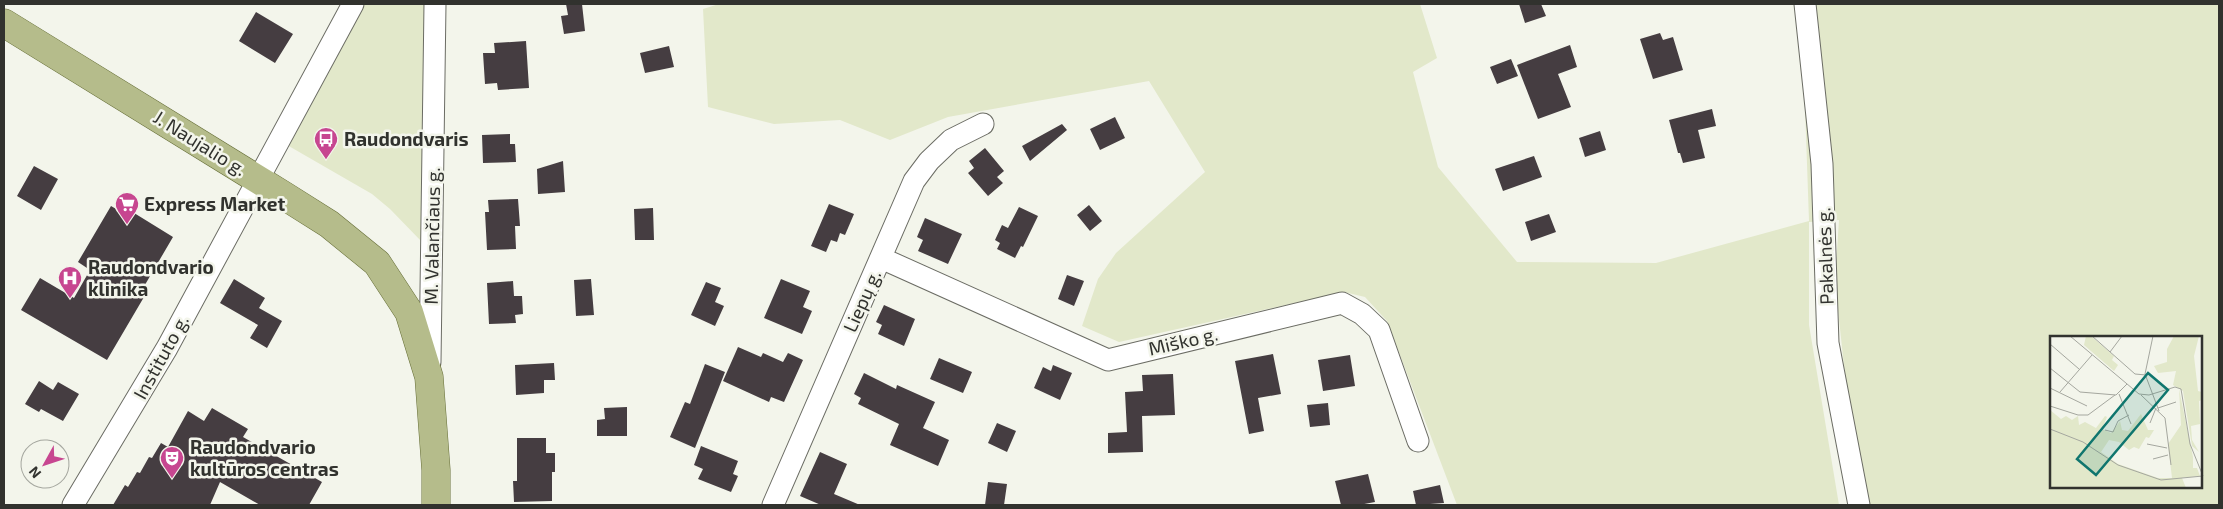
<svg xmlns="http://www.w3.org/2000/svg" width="2223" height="509" font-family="'Exo 2',sans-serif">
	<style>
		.green { fill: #e2e8ca; fill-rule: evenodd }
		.building { fill: #453d41 }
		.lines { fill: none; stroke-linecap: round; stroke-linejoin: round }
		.minor-casing { stroke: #6b6c64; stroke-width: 23 }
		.primary-casing { stroke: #666e38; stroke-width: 29 }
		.minor { stroke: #fff; stroke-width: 21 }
		.primary { stroke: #b5bc8b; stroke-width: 28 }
		.labels { text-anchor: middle; stroke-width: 5; stroke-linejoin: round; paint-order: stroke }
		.poi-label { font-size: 19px; font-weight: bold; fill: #31322e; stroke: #f3f5eb; text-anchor: start }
		.street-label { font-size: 19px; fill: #31322e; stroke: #f3f5eb }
		.inset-road { fill: none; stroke: #a5a79f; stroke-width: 1 }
		.view { fill: #0f766e; fill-opacity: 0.15; stroke: #0f766e; stroke-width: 2.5 }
		.inset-edge { fill: none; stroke: #31322e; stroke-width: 2.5 }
	</style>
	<rect width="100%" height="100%" fill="#f3f5eb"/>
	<path class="green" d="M363,4h65l-6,238 -32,-33 -18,-15 -85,-49z
		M719,4h701l17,54 -24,14 25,95 79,95 139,1 153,-42 -5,-143 -10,-74h425v501h-351l-21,-111 -12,-112 4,-62 -30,2v103l30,180h-382l-70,-184 -22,-24 -21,-5 -225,50 -37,-16 16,-47 18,-26 89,-81 -56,-91 -201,36 -58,23 -50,-20 -66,4 -66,-17 -5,-98zM2052,338h150v150h-150z"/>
	<path class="building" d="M566,4h16l3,27 -21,3 -3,-18 7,-1z
		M1519,4h22l5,12 -21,7z
		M256,12l37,22 -18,29 -36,-22z
		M1660,33l3,7 10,-3 10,33 -30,9 -13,-40z
		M526,41l3,47 -31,2 -1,-7 -12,1 -2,-31h12l-1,-10z
		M1570,45l7,22 -19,7 13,33 -33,12 -21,-54z
		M669,46l5,21 -29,6 -5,-20z
		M1511,59l7,17 -21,8 -7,-17z
		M1712,109l4,17 -18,4 7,28 -22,5 -3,-10h-2l-9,-33z
		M1115,117l10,21 -25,12 -10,-21z
		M1062,124l5,6 -37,31 -8,-15z
		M1600,131l6,19 -21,7 -6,-19z
		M510,134v10h5l1,18 -33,1 -1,-28z
		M985,148l19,23 -7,6 6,6 -15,13 -20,-23 6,-5 -5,-7z
		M1534,156l8,21 -39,14 -8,-22z
		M563,161l2,31 -27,2 -1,-25z
		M34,166l24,13 -17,31 -24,-14z
		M518,199l2,27h-5l1,23 -29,1 -2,-38h4l-1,-12z
		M829,204l25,10 -9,21 -5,-2 -3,9 -6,-2 -5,12 -15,-6z
		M1089,205l13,16 -12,10 -13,-16z
		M111,206l12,7 3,-5 47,29 -34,58 5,2 -37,63 -86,-50 19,-32 34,20 16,-28 -12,-8z
		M1019,207l19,9 -15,31 -2,-1 -6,12 -18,-9 3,-6 -5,-3 7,-15 6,3z
		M653,208l1,32h-19l-1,-31z
		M1549,214l7,18 -25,9 -6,-19z
		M925,218l37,16 -14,30 -30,-13 5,-11 -6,-3z
		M1067,275l17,6 -10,25 -16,-7z
		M234,279l31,19 -6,10 23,13 -15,27 -17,-10 8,-13 -38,-22z
		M591,279l3,36 -18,1 -2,-36z
		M781,279l29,12 -7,16 9,4 -10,23 -38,-16z
		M513,281l1,15h8l1,18 -8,1 1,8 -27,1 -2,-41z
		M706,282l15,6 -6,14 9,4 -9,20 -24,-11z
		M884,305l31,14 -11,27 -26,-12 4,-9 -6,-3z
		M738,347l23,10 2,-4 20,9 5,-9 15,7 -19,42 -13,-5 -2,5 -46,-21z
		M1273,354l8,40 -23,4 6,33 -15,3 -14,-73z
		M1350,355l5,31 -32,5 -5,-31z
		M939,358l33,14 -9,21 -33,-14z
		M554,363l1,17h-11v13l-28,2 -1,-30z
		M705,364l20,8 -30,76 -25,-11 15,-35 5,2z
		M1053,365l19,8 -12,27 -26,-12 9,-21 8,4z
		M864,373l32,16 1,-4 38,17 -12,26 26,12 -11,26 -48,-21 9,-21 -41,-20 3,-6 -7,-4z
		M1173,374l2,41 -33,1 1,36 -35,1v-20l19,-1 -2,-40 18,-1 -1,-16z
		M39,381l14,9 5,-8 21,12 -16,27 -22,-12 -2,3 -14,-8z
		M1328,403l2,22 -20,2 -3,-22z
		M627,407v29h-30v-16l8,-1 -1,-11z
		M212,408l36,21 -5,8 79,45 -13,23h-49l-40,-23 -10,23h-97l12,-20 3,2 9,-15 3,1 9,-16 3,1 9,-15 7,4 20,-36 16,10z
		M997,423l19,8 -9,21 -19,-9z
		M517,438h29v15h9v19h-3v29l-38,1 -1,-21h4z
		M701,446l37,15 -5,13 5,2 -7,16 -33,-13 5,-10 -9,-4z
		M820,452l27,12 -13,30 26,11h-39l-21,-9z
		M1368,474l7,28 -16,3h-18l-6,-24z
		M988,482l19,2 -3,21h-19z
		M1440,485l4,18 -28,2 -3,-14z"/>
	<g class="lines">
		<g class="minor-casing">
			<path id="minor" d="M1805,4l17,160 6,179 31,162
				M881,258l227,102 234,-57 20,11 17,16 39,111
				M430,362l5,-358
				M73,505l94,-157 186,-344
				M773,505l141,-324 15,-20 22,-21 32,-16"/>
		</g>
		<g class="primary-casing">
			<path id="primary" d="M4,23l279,172 46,29 48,39 32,49 20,65 7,93v35"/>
		</g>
		<use href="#minor" class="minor"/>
		<use href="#primary" class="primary"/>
	</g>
	<defs>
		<g id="bus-pin" transform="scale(1.25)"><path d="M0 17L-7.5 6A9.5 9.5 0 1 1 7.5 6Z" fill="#c74690" stroke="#f3f5eb"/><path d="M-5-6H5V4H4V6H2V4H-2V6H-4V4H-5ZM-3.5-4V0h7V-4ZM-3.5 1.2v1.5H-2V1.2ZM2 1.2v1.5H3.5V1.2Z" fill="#fff"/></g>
		<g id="supermarket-pin" transform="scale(1.25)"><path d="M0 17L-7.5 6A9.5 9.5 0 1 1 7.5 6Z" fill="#c74690" stroke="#f3f5eb"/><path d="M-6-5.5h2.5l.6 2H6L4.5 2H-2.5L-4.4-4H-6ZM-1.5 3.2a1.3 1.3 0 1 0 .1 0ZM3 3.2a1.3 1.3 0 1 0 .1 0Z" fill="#fff"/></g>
		<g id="hospital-pin" transform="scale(1.25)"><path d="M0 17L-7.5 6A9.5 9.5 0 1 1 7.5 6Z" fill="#c74690" stroke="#f3f5eb"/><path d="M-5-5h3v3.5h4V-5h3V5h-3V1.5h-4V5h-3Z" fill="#fff"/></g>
		<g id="theatre-pin" transform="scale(1.25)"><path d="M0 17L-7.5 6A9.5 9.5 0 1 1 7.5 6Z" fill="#c74690" stroke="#f3f5eb"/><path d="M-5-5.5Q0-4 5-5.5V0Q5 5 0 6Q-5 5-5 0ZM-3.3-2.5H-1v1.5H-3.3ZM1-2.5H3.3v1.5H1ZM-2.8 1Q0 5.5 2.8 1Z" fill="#fff"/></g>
	</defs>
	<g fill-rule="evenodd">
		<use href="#bus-pin" x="326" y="139"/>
		<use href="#supermarket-pin" x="127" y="204"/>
		<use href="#hospital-pin" x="70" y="278"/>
		<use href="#theatre-pin" x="172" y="458"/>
	</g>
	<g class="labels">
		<g class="poi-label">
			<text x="344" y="146">Raudondvaris</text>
			<text x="144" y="211">Express Market</text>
			<text x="88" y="274">Raudondvario<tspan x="88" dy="22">klinika</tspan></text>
			<text x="190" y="454">Raudondvario<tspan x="190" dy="22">kultūros centras</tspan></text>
		</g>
		<g class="street-label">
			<text transform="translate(200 143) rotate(32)" y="7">J. Naujalio g.</text>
			<text transform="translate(432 236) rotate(-89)" y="7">M. Valančiaus g.</text>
			<text transform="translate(1825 256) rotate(-92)" y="7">Pakalnės g.</text>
			<text transform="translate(862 301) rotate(-66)" y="7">Liepų g.</text>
			<text transform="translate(1183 341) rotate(-13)" y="7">Miško g.</text>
			<text transform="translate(161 357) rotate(-61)" y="7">Instituto g.</text>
		</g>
	</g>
	<g transform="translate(2050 336)">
		<rect width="152" height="152" fill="#f3f5eb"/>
		<path d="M36,0h5l23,20 -2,4 6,5 -4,6 -30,-26zM124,0h25l-5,20 4,35 4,1v8l-3,1 1,23 -9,2 1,14 7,12 -7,-6 -9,-55 -10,-6 3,-14 -18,2 -4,-7 13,-4v-13zM129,53l14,68v11h4l3,8 -18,2 4,10h-136v-78l11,9 5,-3 6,4 6,-4 1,9 6,-3 11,6 9,-12 2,1 -5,12 9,4 9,-12 2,9 6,1 13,-17 7,16h6l-5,8 -3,-1 -7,12 -5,-2 -5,3 -10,-8 -10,-2 -8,12 17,12 40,14h14l-4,-34 13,-19z" fill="#e2e8ca"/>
		<path class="inset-road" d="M20,0l69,58 10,1 26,-8 6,2 9,55 13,32M42,0l43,38 11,1M103,0l-8,38 14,37M0,8l29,25M60,16l12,-16M0,32l30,24 36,3 11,-11M0,52l37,18M10,56l32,-37M69,58l12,30M91,59l24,23 6,47M0,70l28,9h10l27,-20M108,72l18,-6M100,87l6,-15M0,93l33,13 35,23 43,15 42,-4M55,94l8,2 5,-11 11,-6M97,108l20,4M103,123l15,-4"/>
		<path class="view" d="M98,37l20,17 -72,85 -19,-16z"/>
		<rect width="152" height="152" class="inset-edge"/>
	</g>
	<rect width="2223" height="509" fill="none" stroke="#31322e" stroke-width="10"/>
	<g transform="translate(45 464) rotate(230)"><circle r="24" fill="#f3f5eb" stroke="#a5a79f"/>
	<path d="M0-4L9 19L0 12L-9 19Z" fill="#c74690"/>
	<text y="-8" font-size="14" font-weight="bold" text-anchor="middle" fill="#31322e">N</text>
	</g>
</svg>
